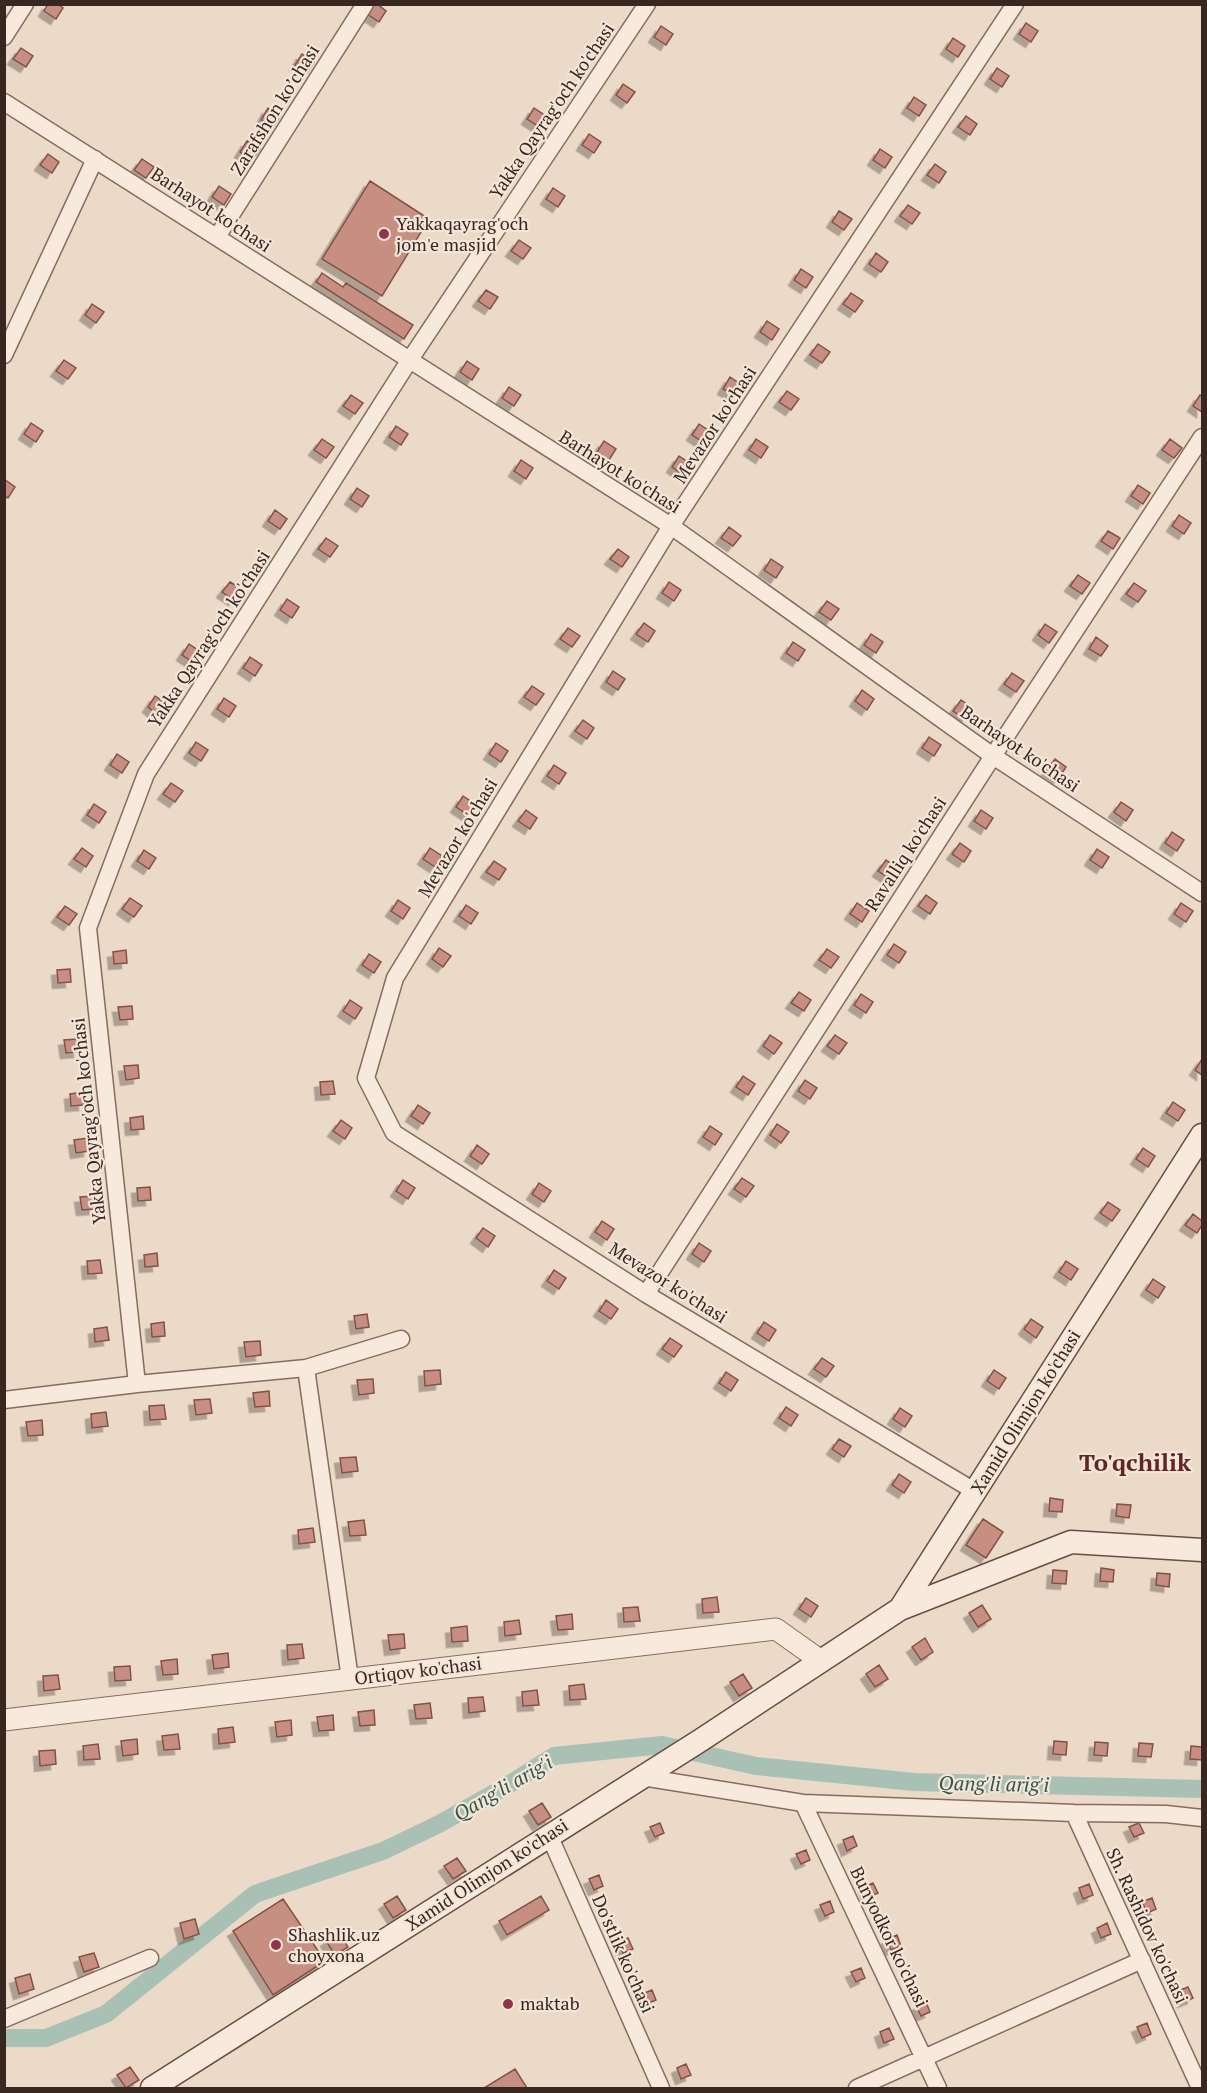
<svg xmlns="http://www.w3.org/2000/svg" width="1207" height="2093" font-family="'PT Serif',serif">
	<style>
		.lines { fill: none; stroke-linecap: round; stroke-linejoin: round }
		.canal { stroke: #a9c0b4; stroke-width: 18 }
		.building { fill: #c78f82; stroke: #845147; stroke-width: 1.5; filter: url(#shadow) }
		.minor-casing { stroke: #876b5f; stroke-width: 19 }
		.tertiary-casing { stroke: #876b5f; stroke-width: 23 }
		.secondary-casing { stroke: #694d42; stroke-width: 25 }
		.minor { stroke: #f7e9dc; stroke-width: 16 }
		.tertiary { stroke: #f7e9dc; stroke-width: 21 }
		.secondary { stroke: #f7e9dc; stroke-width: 22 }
		.poi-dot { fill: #913349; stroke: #f3e5d8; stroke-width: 2 }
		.labels { text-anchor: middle; stroke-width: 4.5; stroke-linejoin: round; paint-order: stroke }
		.street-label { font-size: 18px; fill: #382721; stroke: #f3e5d8 }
		.poi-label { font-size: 18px; fill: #382721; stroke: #f3e5d8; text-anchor: start }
		.water-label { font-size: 20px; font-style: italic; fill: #32574c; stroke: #f3e5d8 }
		.district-label { font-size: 24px; font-weight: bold; fill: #622425; stroke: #f3e5d8 }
	</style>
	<defs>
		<filter id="shadow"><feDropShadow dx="-5.5" dy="5.5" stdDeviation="0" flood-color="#0004"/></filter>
	</defs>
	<rect width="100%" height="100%" fill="#ecdac9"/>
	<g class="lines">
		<path class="canal" d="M4,2038h42l60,-24 149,-120 128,-43 56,-27 66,-37 49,-31 108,-11 94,21 158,16 288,7"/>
	</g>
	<path class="building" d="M48,4h10l5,4 -7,11 -12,-8z
		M373,4h4l9,7 -7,11 -12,-8z
		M1026,23l12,8 -7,11 -12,-8z
		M661,26l12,8 -7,11 -12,-8z
		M953,38l12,8 -7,11 -12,-8z
		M21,48l12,8 -7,11 -13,-8z
		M302,54l12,8 -7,11 -12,-8z
		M997,68l12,8 -7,11 -12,-8z
		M623,84l12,8 -8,11 -11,-8z
		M914,97l12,8 -7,11 -12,-8z
		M268,108l12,8 -7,11 -12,-7z
		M534,108l12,8 -7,11 -12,-8z
		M966,116l11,8 -7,11 -12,-8z
		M589,134l12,8 -7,11 -12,-8z
		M247,141l13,8 -8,11 -12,-8z
		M880,149l12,8 -7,11 -12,-8z
		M48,154l11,8 -7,11 -12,-8z
		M142,159l12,8 -8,11 -12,-8z
		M935,164l11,8 -7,11 -12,-8z
		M370,181l59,38 -47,77 -60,-37z
		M219,186l12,8 -7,11 -12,-8z
		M553,188l12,8 -7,11 -12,-8z
		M908,205l12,8 -8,11 -12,-8z
		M839,211l13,8 -8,11 -12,-8z
		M519,240l12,8 -8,11 -12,-8z
		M876,253l12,9 -7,10 -12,-8z
		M801,269l12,8 -7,11 -12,-8z
		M322,273l21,14 3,-4 67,42 -9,14 -88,-57z
		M486,290l12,7 -8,12 -12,-8z
		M851,293l12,8 -8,11 -12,-8z
		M92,304l12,8 -8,11 -11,-8z
		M767,321l12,8 -7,11 -12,-8z
		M818,344l12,8 -8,11 -12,-8z
		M64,360l12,8 -8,11 -12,-8z
		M467,361l12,8 -7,11 -12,-8z
		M730,377l12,8 -7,11 -12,-7z
		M509,387l12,8 -7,11 -12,-8z
		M787,391l12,8 -8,11 -12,-8z
		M351,395l12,8 -8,11 -12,-8z
		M1200,395l2,1v16l-9,-6z
		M31,423l12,8 -7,11 -12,-8z
		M699,424l12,8 -7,11 -12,-8z
		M396,426l12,8 -7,11 -12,-8z
		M322,439l12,8 -8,11 -12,-8z
		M756,439l12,8 -7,11 -12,-8z
		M1170,439l12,9 -8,10 -12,-8z
		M604,441l12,8 -7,11 -12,-8z
		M679,456l12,8 -8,11 -11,-8z
		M521,460l12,8 -7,11 -12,-8z
		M4,479l11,8 -7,11 -4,-3z
		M1138,485l12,8 -7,11 -12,-8z
		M357,488l12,8 -7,11 -12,-8z
		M275,510l12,9 -7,10 -12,-8z
		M1179,515l12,8 -7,11 -12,-8z
		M729,527l12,9 -8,10 -12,-8z
		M1108,531l12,7 -7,11 -12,-8z
		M326,538l12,8 -8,11 -12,-8z
		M618,549l11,8 -7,10 -12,-8z
		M771,559l12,8 -7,11 -12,-8z
		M1078,575l12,8 -8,11 -12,-8z
		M230,582l12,7 -8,11 -12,-8z
		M669,582l12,8 -7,11 -12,-8z
		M1134,583l12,8 -8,11 -12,-8z
		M287,599l12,8 -7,11 -12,-8z
		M827,601l12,8 -8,11 -12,-8z
		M644,623l11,8 -7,11 -12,-8z
		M1045,624l12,8 -8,11 -11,-8z
		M568,628l12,8 -8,11 -12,-8z
		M871,634l12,8 -7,11 -12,-8z
		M1096,637l12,9 -7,10 -12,-7z
		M793,642l12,8 -7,11 -12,-8z
		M189,644l12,8 -7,11 -12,-8z
		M250,657l12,8 -7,11 -12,-8z
		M613,671l12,8 -7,11 -12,-8z
		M1012,673l12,8 -8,11 -12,-8z
		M532,686l12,8 -8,11 -12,-8z
		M862,690l12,9 -7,11 -12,-9z
		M155,696l12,8 -8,12 -11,-9z
		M224,698l12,8 -7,11 -12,-8z
		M961,700l12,8 -8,11 -12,-8z
		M583,720l11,8 -7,11 -12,-8z
		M929,737l12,8 -7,11 -12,-8z
		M196,742l12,8 -7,11 -12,-8z
		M496,743l12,8 -7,11 -12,-8z
		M117,754l12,8 -7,11 -12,-8z
		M1055,759l11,8 -7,11 -12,-8z
		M554,765l12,8 -7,11 -12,-8z
		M171,783l12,8 -8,11 -12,-8z
		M463,796l12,8 -7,11 -12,-8z
		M1121,802l12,8 -7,11 -12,-9z
		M94,804l12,8 -7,11 -12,-8z
		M526,810l11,8 -7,11 -12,-8z
		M981,810l12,8 -7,11 -12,-8z
		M1172,832l12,8 -7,11 -12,-8z
		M960,843l11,8 -7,11 -12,-8z
		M82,848l11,8 -7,11 -12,-8z
		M430,848l12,8 -7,11 -12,-8z
		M1097,849l12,8 -7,11 -12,-8z
		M144,850l12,8 -7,11 -12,-8z
		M886,860l11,8 -7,11 -12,-8z
		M494,861l12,8 -7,11 -13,-8z
		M926,895l11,8 -7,11 -12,-8z
		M130,898l12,8 -8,11 -12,-8z
		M398,900l12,8 -7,11 -12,-8z
		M857,903l12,8 -7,11 -12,-8z
		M1181,903l12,8 -7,11 -12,-8z
		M466,905l12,8 -7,11 -12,-8z
		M65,906l12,8 -8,11 -12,-8z
		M894,944l12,8 -7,11 -12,-8z
		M439,948l12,8 -8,11 -11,-8z
		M827,949l12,8 -8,11 -12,-8z
		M126,950l1,13 -13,1 -1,-12z
		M369,954l12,8 -7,11 -12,-8z
		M70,969l1,13 -13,1 -1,-13z
		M799,992l12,8 -7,11 -13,-8z
		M861,994l12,8 -7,11 -12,-8z
		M350,1000l12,8 -7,11 -12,-8z
		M132,1006l1,13 -13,1 -2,-13z
		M770,1035l12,8 -8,11 -11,-8z
		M835,1035l12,8 -8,11 -12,-8z
		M77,1039l2,13 -13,1 -2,-13z
		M1202,1059v16l-7,-5z
		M138,1065l1,13 -13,2 -2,-14z
		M743,1076l12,8 -7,11 -12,-8z
		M805,1080l12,8 -7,11 -12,-8z
		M333,1081l2,13 -14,1 -1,-13z
		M83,1092l1,13 -13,1 -1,-12z
		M1173,1102l12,8 -7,11 -12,-8z
		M418,1105l12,8 -7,11 -12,-8z
		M143,1116l1,13 -13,1 -1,-12z
		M341,1120l11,8 -7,11 -12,-8z
		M777,1124l12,8 -8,11 -11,-8z
		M710,1126l12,8 -7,11 -12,-8z
		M88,1138l1,13 -13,2 -2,-13z
		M477,1145l12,9 -7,10 -12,-8z
		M1143,1148l12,8 -7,11 -12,-8z
		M742,1178l12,8 -8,11 -12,-8z
		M403,1180l12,8 -7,11 -12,-8z
		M539,1183l12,8 -7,11 -12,-8z
		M150,1187l1,13 -13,1 -1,-13z
		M94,1196l1,13 -13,1 -2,-13z
		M1108,1202l12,8 -8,11 -12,-8z
		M1193,1214l9,7v4l-5,8 -12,-8z
		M602,1221l12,8 -7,11 -12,-8z
		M483,1228l12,8 -7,11 -12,-9z
		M699,1243l12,8 -7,11 -12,-8z
		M157,1253l1,13 -13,1 -1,-12z
		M100,1260l2,13 -14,1 -1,-13z
		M1066,1261l12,8 -7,11 -12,-8z
		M554,1270l12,8 -7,11 -12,-8z
		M1153,1279l12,8 -7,11 -12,-8z
		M606,1300l12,9 -7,10 -12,-8z
		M367,1314l2,13 -13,2 -2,-13z
		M1031,1319l12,8 -7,11 -12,-9z
		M164,1322l1,14 -13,1 -1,-13z
		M764,1322l12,8 -7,11 -12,-8z
		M107,1327l2,13 -14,2 -1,-13z
		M670,1338l12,8 -8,11 -12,-8z
		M260,1341l1,14 -15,2 -2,-15z
		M822,1358l12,8 -8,11 -12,-8z
		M440,1370l1,14 -16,2 -1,-15z
		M994,1370l12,8 -7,11 -12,-8z
		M726,1372l12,8 -7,11 -12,-8z
		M373,1379l1,14 -15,2 -2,-15z
		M269,1391l1,15 -15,1 -2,-14z
		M210,1399l2,14 -16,2 -2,-15z
		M164,1405l2,14 -16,1 -1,-14z
		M786,1407l12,8 -7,11 -12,-8z
		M900,1408l12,8 -7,11 -12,-8z
		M106,1412l2,14 -16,2 -1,-14z
		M42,1420l1,15 -15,1 -2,-14z
		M839,1439l12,7 -7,11 -12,-8z
		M356,1457l2,14 -16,2 -2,-15z
		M899,1474l12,8 -7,11 -12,-8z
		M1050,1498l13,2 -1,12 -13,-1z
		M1117,1504l14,1 -2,13 -13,-2z
		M983,1519l20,13 -17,26 -20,-13z
		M364,1520l2,15 -16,1 -2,-14z
		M313,1528l2,14 -16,2 -1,-14z
		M1101,1568l13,2 -1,12 -13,-1z
		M1053,1570l14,1 -1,13 -14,-1z
		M1157,1573l13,1 -1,13 -13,-2z
		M717,1597l2,15 -16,1 -1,-14z
		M806,1598l12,8 -7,11 -12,-8z
		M982,1605l9,14 -13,8 -9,-14z
		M638,1607l2,14 -16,1 -1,-14z
		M572,1614l1,15 -15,1 -2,-14z
		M519,1620l2,14 -16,2 -1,-14z
		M467,1626l1,15 -16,1 -1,-14z
		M404,1634l1,14 -15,2 -2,-15z
		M925,1638l8,14 -12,8 -9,-13z
		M302,1644l2,14 -16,2 -1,-15z
		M228,1653l1,14 -15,2 -2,-14z
		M177,1659l1,15 -15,1 -2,-14z
		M879,1665l9,14 -13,8 -9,-13z
		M130,1666l1,14 -16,1 -1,-14z
		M743,1674l9,14 -13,8 -9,-14z
		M58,1675l2,14 -16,2 -1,-15z
		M584,1684l2,15 -16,1 -1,-14z
		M537,1690l2,15 -16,1 -1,-14z
		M483,1697l2,14 -16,2 -1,-15z
		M430,1703l2,15 -16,1 -2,-14z
		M374,1710l1,15 -15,1 -2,-14z
		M333,1715l1,15 -15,1 -2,-14z
		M291,1720l1,15 -15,2 -2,-15z
		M233,1727l2,15 -16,2 -1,-15z
		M178,1734l2,15 -16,1 -2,-14z
		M137,1739l1,15 -15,2 -2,-15z
		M1054,1741l13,1 -1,13 -13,-1z
		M1095,1742l13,1 -1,13 -13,-1z
		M1139,1743l14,1 -2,13 -13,-1z
		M98,1744l2,15 -16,1 -1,-14z
		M1191,1746l11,1v13l-12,-1z
		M55,1750l1,14 -16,2 -1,-15z
		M542,1803l9,14 -13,8 -9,-14z
		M660,1823l4,10 -9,4 -5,-10z
		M1139,1823l5,10 -10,4 -5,-10z
		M853,1836l4,10 -10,5 -4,-11z
		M806,1850l4,10 -9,4 -5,-10z
		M457,1858l9,13 -13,8 -9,-13z
		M599,1875l4,11 -9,4 -5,-11z
		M873,1883l5,10 -10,4 -4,-10z
		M1089,1884l4,11 -10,4 -4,-11z
		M397,1896l9,14 -13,8 -9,-14z
		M541,1896l8,14 -42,25 -8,-14z
		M1152,1898l4,11 -9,4 -5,-11z
		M283,1899l42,62 -52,34 -40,-64z
		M830,1901l4,11 -9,4 -5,-11z
		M195,1919l4,15 -15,5 -4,-16z
		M1107,1923l4,11 -10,4 -4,-10z
		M339,1933l9,14 -13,8 -9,-14z
		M897,1935l4,11 -10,4 -4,-11z
		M628,1938l5,11 -10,4 -5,-11z
		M94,1953l5,14 -15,5 -5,-15z
		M861,1968l4,10 -9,4 -5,-10z
		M30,1974l4,15 -15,5 -4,-16z
		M1188,1987l5,11 -10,4 -5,-11z
		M652,1990l4,10 -10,4 -4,-10z
		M926,2002l4,10 -9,4 -5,-10z
		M1147,2023l4,11 -9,4 -5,-11z
		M889,2028l5,11 -10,4 -4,-11z
		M686,2064l5,11 -10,4 -4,-11z
		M130,2067l9,13 -13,8 -9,-13z
		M515,2069l12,19h-43z"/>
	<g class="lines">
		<g class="minor-casing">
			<path id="minor" d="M4,37l21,-33
				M4,102l667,424 322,230 209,137
				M217,237l148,-233
				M4,355l91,-196
				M646,1294l347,-538 209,-319
				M306,1368l44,311
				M137,1384l-49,-456 58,-154 263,-413 238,-357
				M4,1400l133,-16 169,-16 95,-29
				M976,1492l-330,-198 -252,-161 -28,-55 29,-100 276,-452 344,-522
				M642,1777l161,26 271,10 92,1 36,4
				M803,1803l135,285
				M1074,1813l126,275
				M549,1835l112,253
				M4,2019l146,-61
				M857,2088l285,-128"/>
		</g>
		<g class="tertiary-casing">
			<path id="tertiary" d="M4,1720l772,-91 45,32"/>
		</g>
		<g class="secondary-casing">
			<path id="secondary" d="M900,1609l171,-67 131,8
				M152,2088l549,-348 199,-131 302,-474"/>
		</g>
		<use href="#minor" class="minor"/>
		<use href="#tertiary" class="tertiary"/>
		<use href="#secondary" class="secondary"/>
	</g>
	<g class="poi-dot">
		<circle cx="384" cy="234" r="6"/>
		<circle cx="276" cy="1945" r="6"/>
		<circle cx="508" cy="2004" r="6"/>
	</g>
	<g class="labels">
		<g class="street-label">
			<text transform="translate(275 110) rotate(-58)" y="6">Zarafshon ko’chasi</text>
			<text transform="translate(552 111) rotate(-56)" y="6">Yakka Qayrag'och ko'chasi</text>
			<text transform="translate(211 210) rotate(33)" y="6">Barhayot ko'chasi</text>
			<text transform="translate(715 425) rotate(-57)" y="6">Mevazor ko'chasi</text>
			<text transform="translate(620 472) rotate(32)" y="6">Barhayot ko'chasi</text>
			<text transform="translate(209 639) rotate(-57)" y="6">Yakka Qayrag'och ko'chasi</text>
			<text transform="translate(1020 749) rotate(34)" y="6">Barhayot ko'chasi</text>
			<text transform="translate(458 838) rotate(-59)" y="6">Mevazor ko'chasi</text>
			<text transform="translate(906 854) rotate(-57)" y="6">Ravalliq ko'chasi</text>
			<text transform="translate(89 1121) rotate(-96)" y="6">Yakka Qayrag'och ko'chasi</text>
			<text transform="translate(668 1283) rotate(32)" y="6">Mevazor ko'chasi</text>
			<text transform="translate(1026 1412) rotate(-58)" y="6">Xamid Olimjon ko'chasi</text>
			<text transform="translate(418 1671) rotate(-7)" y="6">Ortiqov ko'chasi</text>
			<text transform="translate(487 1875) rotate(-33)" y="6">Xamid Olimjon ko'chasi</text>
			<text transform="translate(1147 1926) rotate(65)" y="6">Sh. Rashidov ko'chasi</text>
			<text transform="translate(889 1937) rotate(64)" y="6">Bunyodkor ko'chasi</text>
			<text transform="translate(623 1954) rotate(66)" y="6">Do'stlik ko'chasi</text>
		</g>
		<g class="poi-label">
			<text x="396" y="230">Yakkaqayrag'och<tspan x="396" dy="21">jom'e masjid</tspan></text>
			<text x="288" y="1941">Shashlik.uz<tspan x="288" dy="21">choyxona</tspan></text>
			<text x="520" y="2010">maktab</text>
		</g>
		<g class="water-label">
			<text transform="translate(994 1784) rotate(1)" y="7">Qang'li arig'i</text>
			<text transform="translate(503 1788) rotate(-30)" y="7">Qang'li arig'i</text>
		</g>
		<g class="district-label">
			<text x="1135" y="1471">To'qchilik</text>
		</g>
	</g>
	<rect width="1207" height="2093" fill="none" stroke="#382721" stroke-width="12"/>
</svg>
